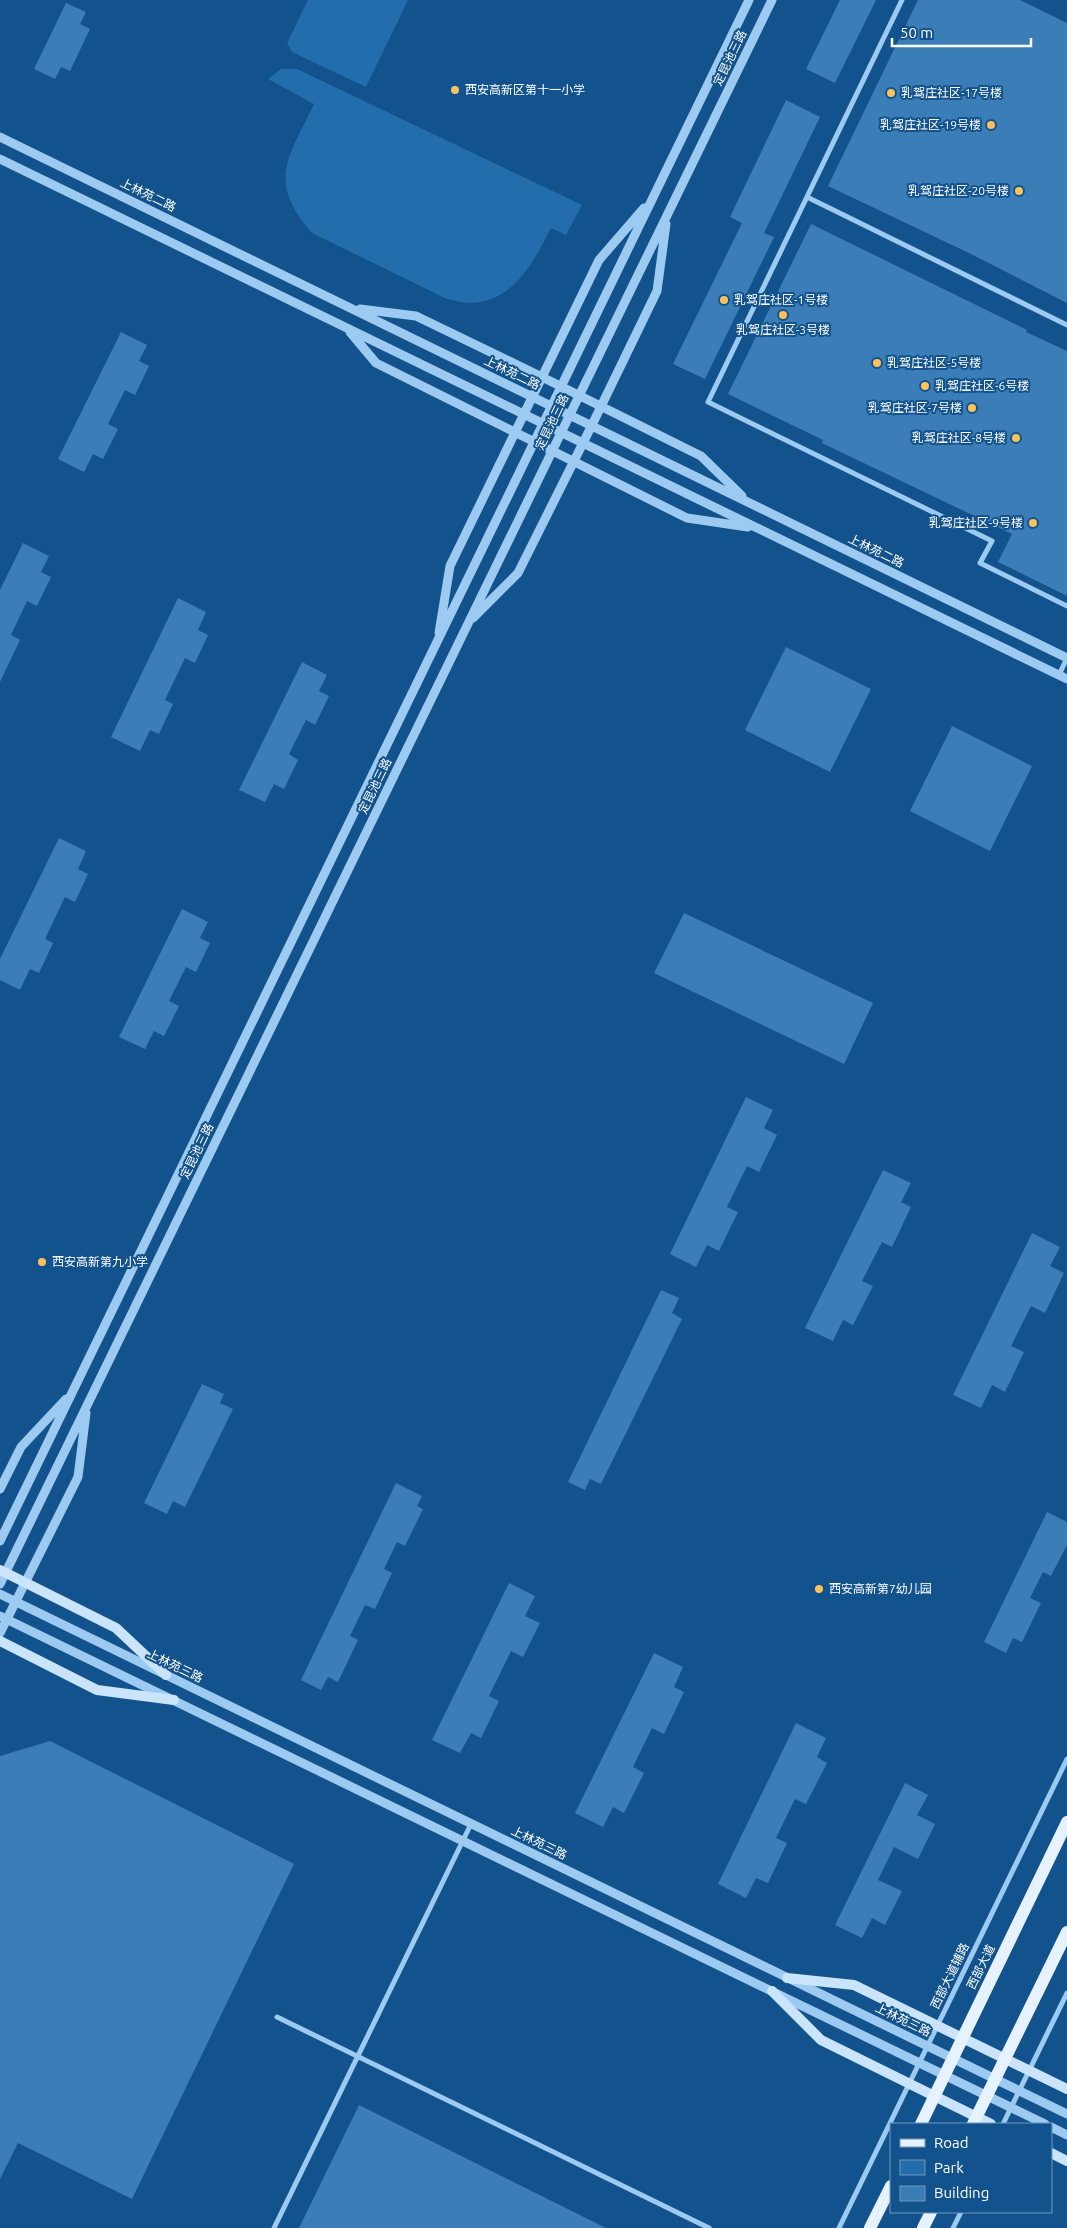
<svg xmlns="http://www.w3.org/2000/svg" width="1067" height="2228" font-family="Ubuntu,'Noto Sans SC',sans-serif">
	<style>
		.green { fill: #246dac }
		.building { fill: #3b7db6 }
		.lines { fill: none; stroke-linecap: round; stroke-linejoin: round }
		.minor { stroke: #9ccaf1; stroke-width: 5 }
		.tertiary { stroke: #9ccaf1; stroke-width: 9 }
		.secondary { stroke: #cae4fc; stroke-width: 10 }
		.primary { stroke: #e6f2ff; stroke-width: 12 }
		.poi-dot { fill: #ffc15c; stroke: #13538d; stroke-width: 2 }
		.labels { text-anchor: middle; stroke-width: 4; stroke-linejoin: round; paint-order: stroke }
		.street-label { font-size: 12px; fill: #fff; stroke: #13538d }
		.poi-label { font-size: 12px; fill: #fff; stroke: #13538d; text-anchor: start }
	</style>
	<rect width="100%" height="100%" fill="#13538d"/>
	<path class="green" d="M308,0h100l-42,87 -74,-35 -5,-9z
		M281,69h16l285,136 -16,30 -15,-7c-18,34 -36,73 -81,75 -7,0 -16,-3 -23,-4l-135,-66c-46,-52 -23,-76 2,-129l-46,-25z"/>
	<path class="building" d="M840,0h36l-41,83 -29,-14z
		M918,0h102l47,23v280l-96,-49 -143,-68z
		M66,3l20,9 -6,12 10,5 -20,42 -9,-4 -6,12 -21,-10z
		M786,100l34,17 -56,116 10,4 -69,142 -32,-15 69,-141 -12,-6z
		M811,224l216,106 -1,2 41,19v245l-69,-34 14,-28 -190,-91 1,-3 -95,-46z
		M121,332l26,13 -8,16 10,5 -14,29 -10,-5 -17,34 10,5 -15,30 -10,-5 -9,18 -26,-13z
		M23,543l26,13 -8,16 10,5 -14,29 -10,-5 -16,34 9,5 -20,42v-92z
		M178,598l28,14 -8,18 10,5 -13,28 -10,-5 -20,42 8,4 -14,30 -9,-4 -10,21 -29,-14z
		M786,647l85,42 -41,83 -85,-42z
		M302,662l25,13 -8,16 10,5 -14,29 -9,-5 -17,34 9,6 -14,29 -10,-5 -9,18 -26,-12z
		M952,726l80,40 -42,85 -80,-40z
		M59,838l27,13 -8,18 10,5 -13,28 -10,-5 -20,42 8,4 -14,30 -9,-4 -10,21 -20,-10v-21z
		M182,909l26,13 -8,16 10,5 -14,29 -10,-5 -17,34 10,5 -15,30 -10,-5 -9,18 -26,-12z
		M684,913l189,90 -29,61 -190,-91z
		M746,1097l27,13 -9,18 13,7 -18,37 -12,-6 -20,41 11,5 -19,39 -12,-6 -11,22 -26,-13z
		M883,1170l28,13 -10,19 10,5 -19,40 -10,-5 -20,39 11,5 -20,39 -10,-5 -10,21 -28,-13z
		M1032,1233l28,14 -10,19 14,7 -19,40 -14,-7 -20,40 13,6 -19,40 -13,-7 -11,23 -28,-13z
		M661,1290l18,8 -7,15 10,6 -81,165 -11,-5 -5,11 -17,-8z
		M202,1384l22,10 -4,9 13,6 -48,98 -12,-6 -6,13 -23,-11z
		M396,1483l26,13 -5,10 6,3 -18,37 -8,-4 -13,27 8,4 -17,36 -10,-4 -15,31 8,4 -20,42 -10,-5 -7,13 -20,-10z
		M1047,1512l20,10v23l-16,31 -8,-4 -13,26 11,5 -19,39 -9,-4 -7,15 -22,-11z
		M509,1583l26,13 -10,20 15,7 -17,34 -12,-6 -22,45 10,5 -18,37 -10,-5 -11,20 -28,-13z
		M654,1653l29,14 -9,20 10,5 -20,42 -12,-6 -19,39 11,6 -20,40 -11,-6 -10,20 -28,-14z
		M796,1723l30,15 -9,19 10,6 -21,41 -11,-5 -19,39 11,5 -19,40 -12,-5 -10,20 -28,-14z
		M50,1741l244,123 -162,335 -114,-56 -18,36v-423z
		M905,1783l23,12 -11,20 18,9 -17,35 -24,-12 -16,33 24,11 -17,34 -13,-7 -10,20 -27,-13z
		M359,2105l247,123h-307z"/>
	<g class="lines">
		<path class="minor" d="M902,0l-194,402 284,139 -12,22 87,43
			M807,197l260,128
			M1059,675l8,-17
			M277,2017l432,211
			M1003,2124l64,-131
			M274,2228l197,-404
			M839,2228l228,-469
			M953,2228l8,-16"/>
		<path class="tertiary" d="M0,137l1067,521
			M0,159l1067,520
			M360,309l56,7 126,61 159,79 41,40
			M350,332l26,31 311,155 61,9
			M473,618l45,-45 74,-148 65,-134 9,-67
			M439,633l11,-67 149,-306 45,-52
			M0,1489l21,-42 45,-48
			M0,1541l749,-1541
			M0,1584l772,-1584
			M0,1594l1067,520
			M0,1616l1045,508
			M0,1633l78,-156 8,-64
			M1051,2127l16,8"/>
		<path class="secondary" d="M0,1570l116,58 50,47
			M0,1641l97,49 77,10
			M787,1978l67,7 213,104
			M772,1991l49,49 170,84
			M1051,2153l16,8"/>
		<path class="primary" d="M921,2124l146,-302
			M973,2124l94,-192
			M870,2228l21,-42
			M923,2228l8,-16"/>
	</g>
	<g class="poi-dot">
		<circle cx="455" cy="90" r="5"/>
		<circle cx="891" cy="93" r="5"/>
		<circle cx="991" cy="125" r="5"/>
		<circle cx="1019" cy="191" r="5"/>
		<circle cx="724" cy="300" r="5"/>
		<circle cx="783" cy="315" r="5"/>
		<circle cx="877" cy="363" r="5"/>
		<circle cx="925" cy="386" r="5"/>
		<circle cx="972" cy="408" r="5"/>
		<circle cx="1016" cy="438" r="5"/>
		<circle cx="1033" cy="523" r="5"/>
		<circle cx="42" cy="1262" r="5"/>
		<circle cx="819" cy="1589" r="5"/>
	</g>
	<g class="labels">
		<g class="street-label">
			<text transform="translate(730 58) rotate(-64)" y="4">定昆池三路</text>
			<text transform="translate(148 195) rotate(26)" y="4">上林苑二路</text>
			<text transform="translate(512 373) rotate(26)" y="4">上林苑二路</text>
			<text transform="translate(552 422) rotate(-64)" y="4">定昆池三路</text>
			<text transform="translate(876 551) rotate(26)" y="4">上林苑二路</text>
			<text transform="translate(375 786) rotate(-64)" y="4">定昆池三路</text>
			<text transform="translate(197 1151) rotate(-64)" y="4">定昆池三路</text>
			<text transform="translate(175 1666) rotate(26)" y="4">上林苑三路</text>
			<text transform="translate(539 1843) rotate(26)" y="4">上林苑三路</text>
			<text transform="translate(981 1967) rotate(-64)" y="4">西部大道</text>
			<text transform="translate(950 1976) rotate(-64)" y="4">西部大道辅路</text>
			<text transform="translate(903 2020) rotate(26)" y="4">上林苑三路</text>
		</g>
		<g class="poi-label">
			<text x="465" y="94">西安高新区第十一小学</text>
			<text x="901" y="97">乳驾庄社区-17号楼</text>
			<text x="981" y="129" text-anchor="end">乳驾庄社区-19号楼</text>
			<text x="1009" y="195" text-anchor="end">乳驾庄社区-20号楼</text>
			<text x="734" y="304">乳驾庄社区-1号楼</text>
			<text x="783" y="334" text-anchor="middle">乳驾庄社区-3号楼</text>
			<text x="887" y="367">乳驾庄社区-5号楼</text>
			<text x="935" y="390">乳驾庄社区-6号楼</text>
			<text x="962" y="412" text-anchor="end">乳驾庄社区-7号楼</text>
			<text x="1006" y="442" text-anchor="end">乳驾庄社区-8号楼</text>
			<text x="1023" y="527" text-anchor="end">乳驾庄社区-9号楼</text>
			<text x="52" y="1266">西安高新第九小学</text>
			<text x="829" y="1593">西安高新第7幼儿园</text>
		</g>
	</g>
	<rect x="890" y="2123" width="162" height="90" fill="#13538d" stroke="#7198bb"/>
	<rect x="900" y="2139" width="25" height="8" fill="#e6f2ff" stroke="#7198bb"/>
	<text x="934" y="2148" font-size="15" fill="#ffffff">Road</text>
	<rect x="900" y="2160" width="25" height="15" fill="#246dac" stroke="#7198bb"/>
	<text x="934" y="2173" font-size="15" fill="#ffffff">Park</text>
	<rect x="900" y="2186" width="25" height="15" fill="#3b7db6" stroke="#7198bb"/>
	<text x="934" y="2198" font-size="15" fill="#ffffff">Building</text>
	<path d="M892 38v8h139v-8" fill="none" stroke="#ffffff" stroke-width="2.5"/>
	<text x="900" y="38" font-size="15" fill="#ffffff" stroke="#13538d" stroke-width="4" paint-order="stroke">50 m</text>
</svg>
